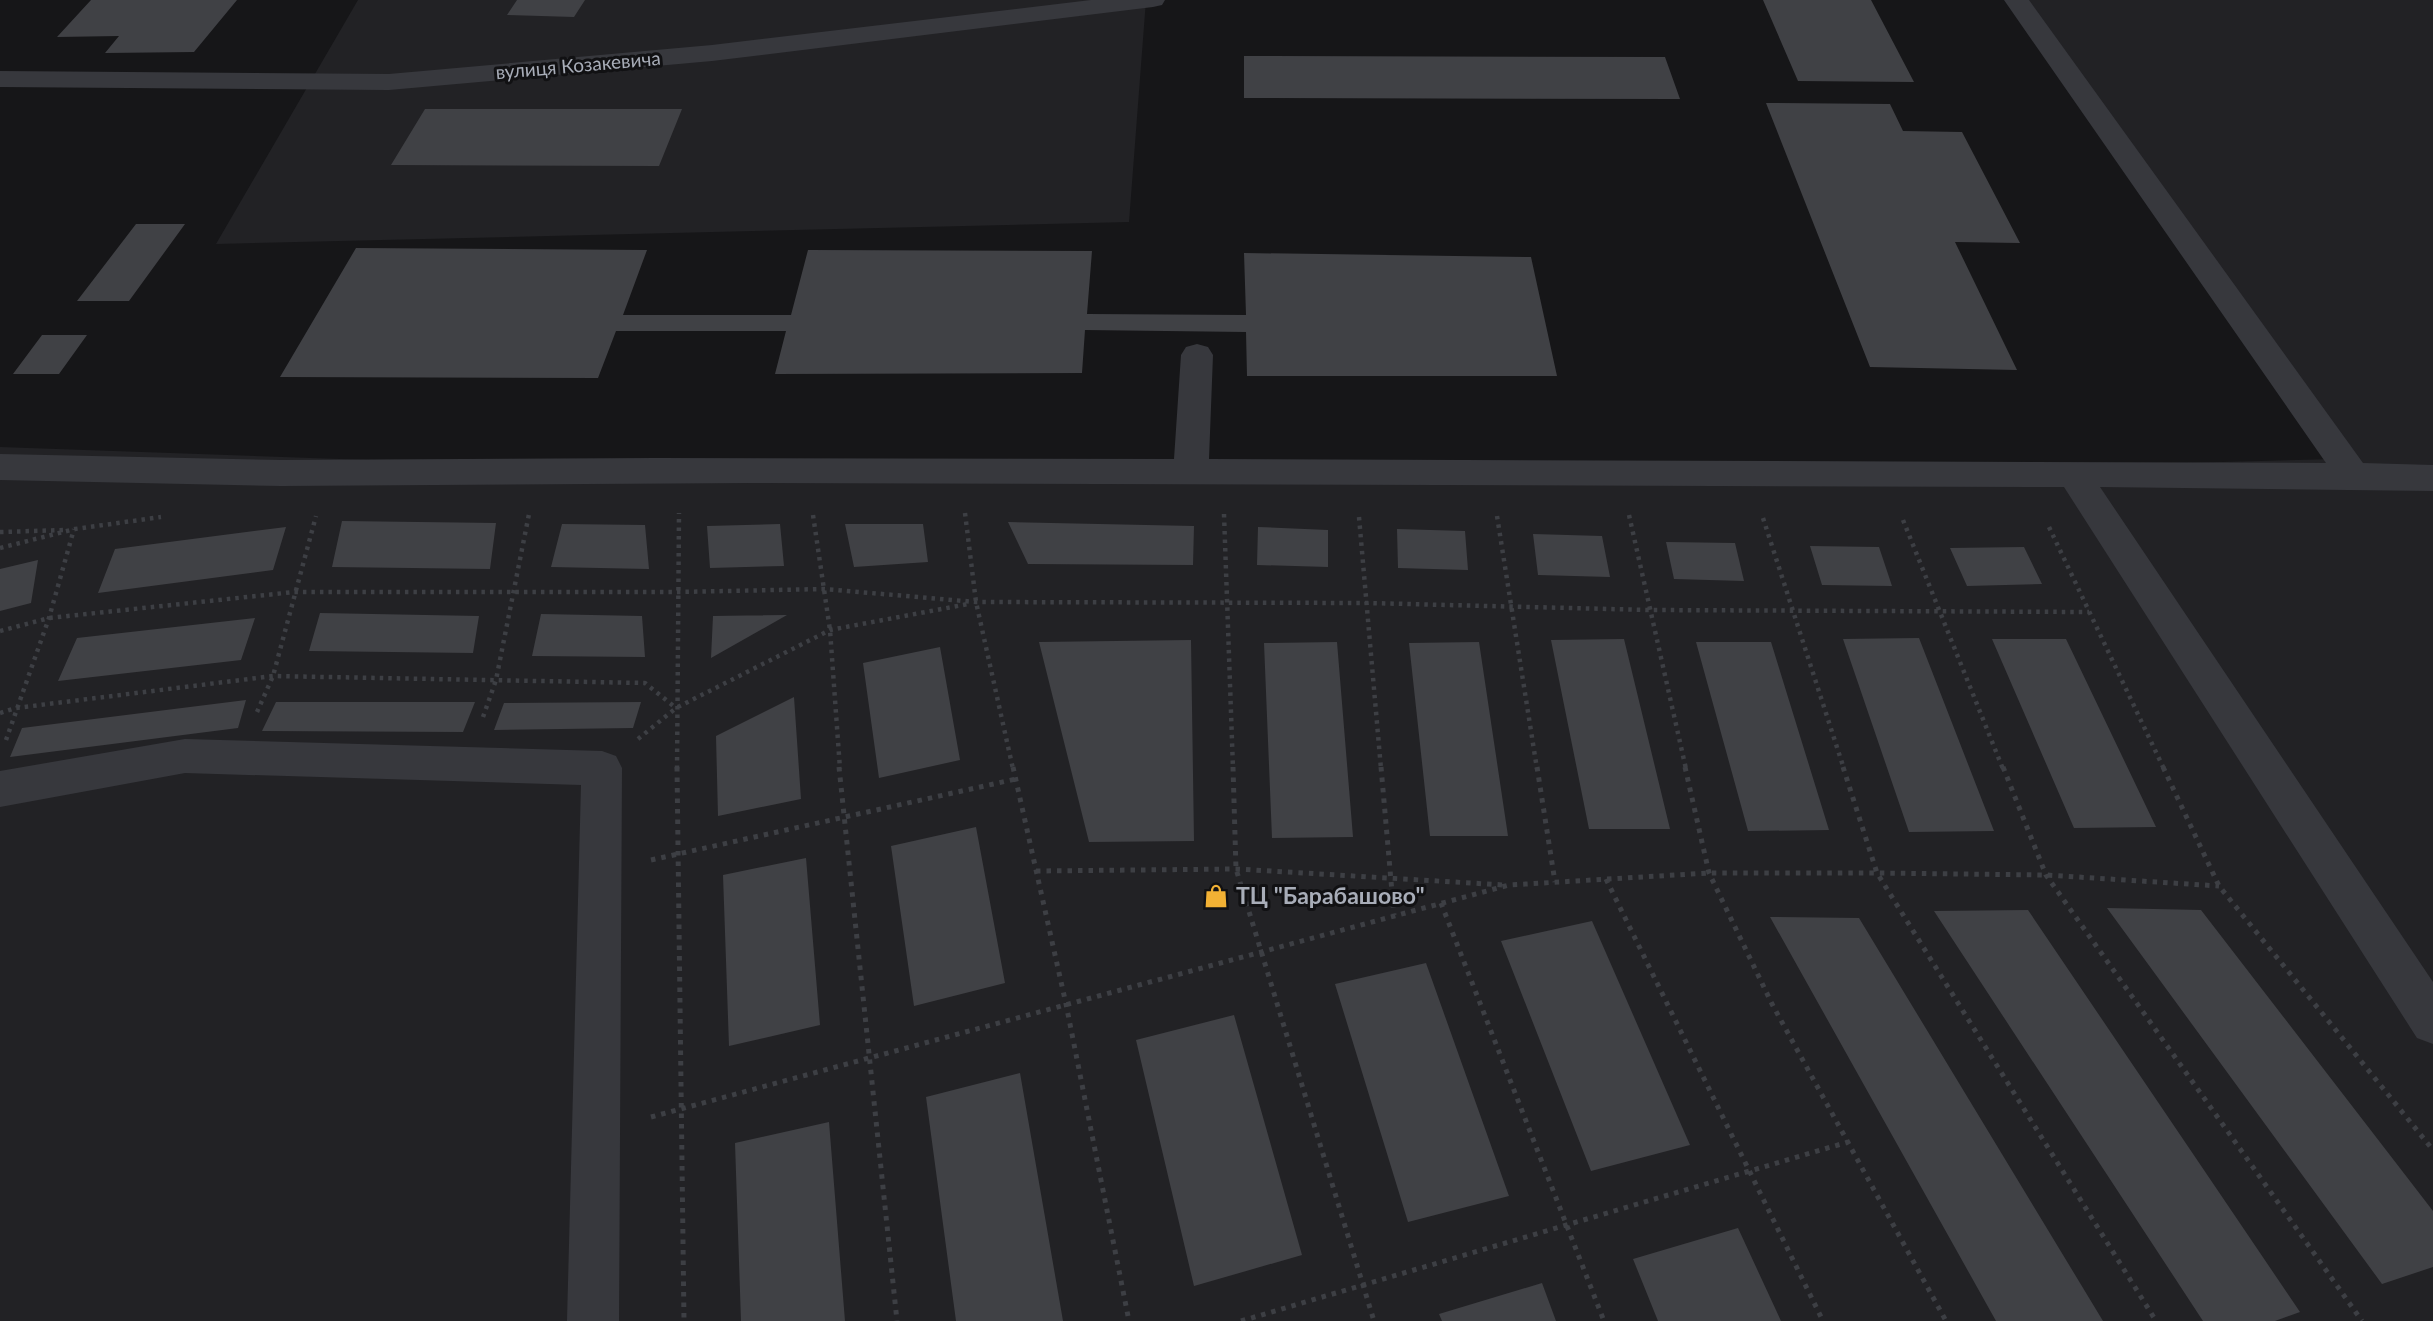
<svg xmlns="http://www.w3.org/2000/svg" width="2433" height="1321" font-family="Lato,sans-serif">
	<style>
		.built { fill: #222225 }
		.building { fill: #404145 }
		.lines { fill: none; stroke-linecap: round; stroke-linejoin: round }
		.path-far1 { stroke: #3d3f44; stroke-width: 4.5; stroke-dasharray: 3.5 5; stroke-linecap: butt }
		.path { stroke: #3d3f44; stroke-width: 5; stroke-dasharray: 4.5 6; stroke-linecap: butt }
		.minor { fill: #37383d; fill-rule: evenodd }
		.labels { text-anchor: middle; stroke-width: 6; stroke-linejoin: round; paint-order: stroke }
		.far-street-label { font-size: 19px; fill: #a8adb8; stroke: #111113 }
		.poi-label { font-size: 23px; font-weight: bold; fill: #a8adb8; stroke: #111113; text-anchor: start }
	</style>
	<rect width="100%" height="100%" fill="#161618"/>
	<path class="built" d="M358,0h788l-17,222 -913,22z
		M2016,0h417v1321h-2433v-874l426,15 1450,9 461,-12z"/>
	<path class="building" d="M91,0h146l-43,52 -89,1 14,-17 -62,1z
		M517,0h68l-11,17 -67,-2z
		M1763,0h108l43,82 -116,-1z
		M1244,56l421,1 15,42 -436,-1z
		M1766,103l124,1 13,27 59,1 58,111 -65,-1 62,128 -147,-3z
		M425,109h257l-23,57 -268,-1z
		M136,224h49l-56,77h-52z
		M356,248l291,2 -24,65h168l17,-65 284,1 -5,63 159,1 -2,-62 287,4 26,119h-310l-1,-44 -161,-2 -3,43 -307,1 11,-43h-170l-18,47 -318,-1z
		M42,335h45l-28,39h-46z
		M342,521l154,2 -6,46 -158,-2z
		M1008,522l186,4 -1,39 -165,-1z
		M562,524l83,1 4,44 -98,-2z
		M780,524l4,42 -74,2 -3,-42z
		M845,524h78l5,38 -74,5z
		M286,527l-13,43 -175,23 17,-44z
		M1258,527l70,3v37l-71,-2z
		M1397,529l68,2 3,39 -70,-2z
		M1533,534l69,2 8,41 -72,-2z
		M1666,542l69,1 9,38 -70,-2z
		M1810,546l69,1 13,39 -70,-1z
		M2024,547l18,37 -75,2 -17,-38z
		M38,560l-7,43 -31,8v-42z
		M320,613l159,3 -6,37 -164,-2z
		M541,614l101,2 3,41 -113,-1z
		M787,615l-76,43 2,-42z
		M255,618l-14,42 -183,21 19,-43z
		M1919,638l75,193 -85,1 -66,-193z
		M1624,639l46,190h-81l-38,-189z
		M1992,639h74l90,188 -82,1z
		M1191,640l3,201 -105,1 -50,-200z
		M1337,642l16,195 -81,1 -8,-195z
		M1479,642l29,194h-78l-21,-193z
		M1696,642h75l58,188 -81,1z
		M940,647l20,113 -81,18 -16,-115z
		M794,697l7,102 -83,17 -2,-80z
		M246,700l-8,28 -228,29 12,-29z
		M276,702h199l-12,30 -201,-1z
		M641,702l-8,26 -139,2 10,-27z
		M976,827l29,156 -91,23 -23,-160z
		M806,858l14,167 -91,21 -6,-171z
		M2107,908l94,2 232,301v56l-51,17z
		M2028,910l272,402 -25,9h-72l-269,-410z
		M1770,917l89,1 244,403h-107z
		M1592,921l98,224 -99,26 -90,-230z
		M1426,963l83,233 -101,26 -73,-238z
		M1234,1015l68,240 -108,31 -58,-246z
		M1020,1073l43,248h-107l-30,-224z
		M829,1122l16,199h-104l-6,-178z
		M1738,1228l43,93h-123l-25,-62z
		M1542,1283l14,38h-114l-3,-7z"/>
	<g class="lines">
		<path class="path-far1" d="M965,513l11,89 37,167
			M1224,514l9,255
			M813,515l17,115 10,139
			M1629,515l57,254
			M1497,516l40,253
			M1359,517l22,252
			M1763,518l81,251
			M1903,520l100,249
			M2049,527l115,242
			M0,532l66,-2
			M0,548l75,-19 86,-12
			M0,631l49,-13 245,-26h384l146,-3 152,13 391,1 283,7 439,2
			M257,712l16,-36 43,-160
			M0,713l16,-5 257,-32 372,7 31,25
			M483,717l13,-37 33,-166
			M638,739l38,-31 154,-78 138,-26
			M6,740l43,-122 25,-89
			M677,769l2,-256"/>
		<path class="path" d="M677,767l7,554
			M839,767l58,554
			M1013,767l53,237 63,317
			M1233,767l3,102 138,452
			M1381,767l13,148
			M1537,767l18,115
			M1685,767l24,106 63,131 174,317
			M1843,767l34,106 279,448
			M2003,767l43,108 316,446
			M2163,767l56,119 214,264
			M651,860l365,-81
			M1036,871l200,-2 268,16
			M1606,879l217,442
			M1441,903l163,418
			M651,1117l858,-232 200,-12h168l169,2 173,11
			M1241,1321l607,-179"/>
		<path class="minor" d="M1091,0h74l-3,5 -9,2 -441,54 -323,29 -389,-3v-16l389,3 323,-29z
			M2004,0h25l334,463 70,2v26l-333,-4 333,495v62l-16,-6 -353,-551 -1315,-4 -468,3 -281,-6v-26l281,6 375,-2 518,1 7,-104 5,-8 11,-3 11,3 5,8 -4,104 1117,4z
			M185,739l417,12 14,5 6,12 -3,553h-52l14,-536 -396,-12 -185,34v-36z"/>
	</g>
	<defs>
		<g id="shop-bare" transform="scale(1.89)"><path d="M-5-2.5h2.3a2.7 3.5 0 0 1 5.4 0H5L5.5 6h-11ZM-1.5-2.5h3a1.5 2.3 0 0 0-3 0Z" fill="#f2b134" stroke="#111113" stroke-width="2.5" paint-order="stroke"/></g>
	</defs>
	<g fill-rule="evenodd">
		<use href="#shop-bare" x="1216" y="896"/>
	</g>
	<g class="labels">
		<g class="far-street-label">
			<text transform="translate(578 65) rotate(-5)" y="7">вулиця Козакевича</text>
		</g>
		<g class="poi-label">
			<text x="1236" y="904">ТЦ "Барабашово"</text>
		</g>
	</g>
</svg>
